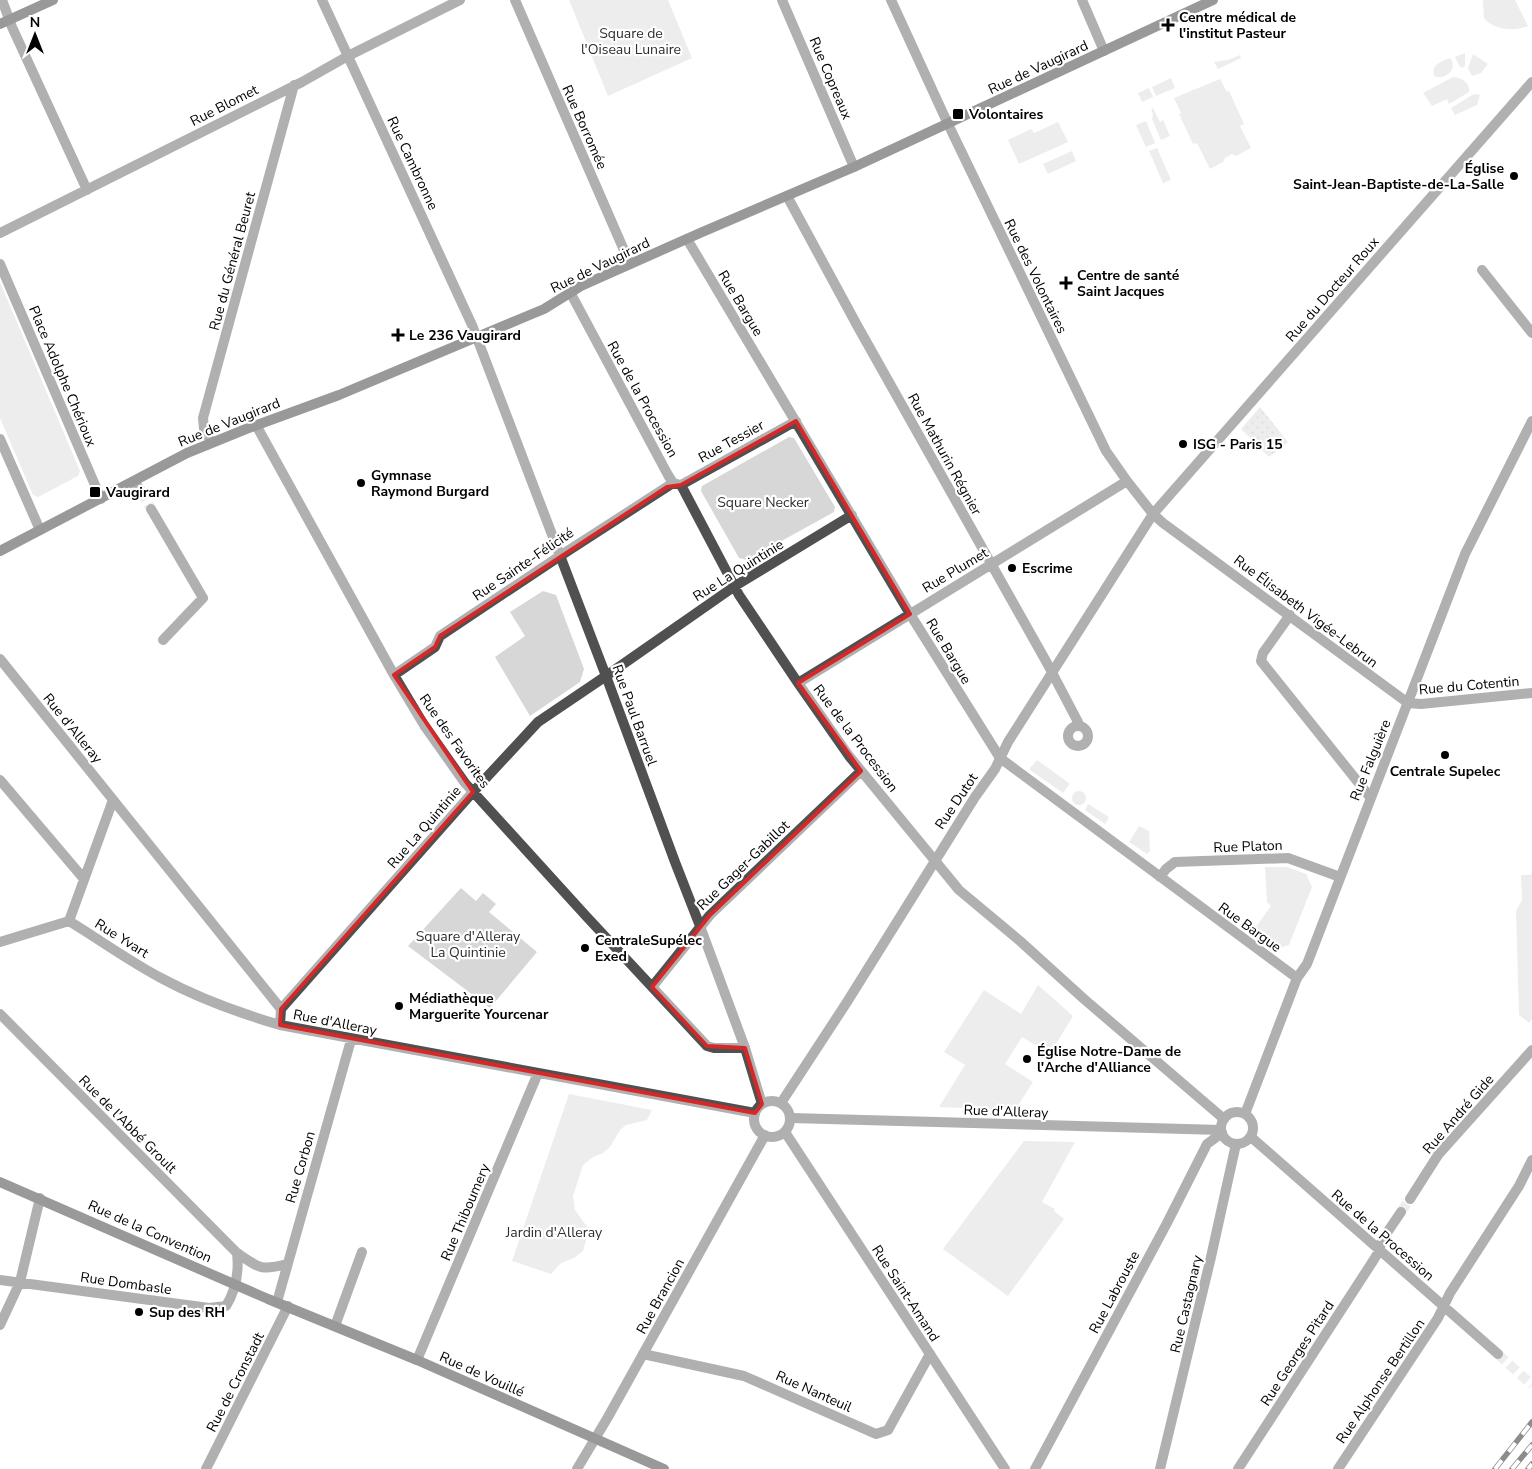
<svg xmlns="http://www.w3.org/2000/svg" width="1532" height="1469" font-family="'Nunito Sans',sans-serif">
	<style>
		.grass { fill: url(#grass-dots) }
		.green { fill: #d7d7d7 }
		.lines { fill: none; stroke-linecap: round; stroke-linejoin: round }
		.minor-tunnel { stroke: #d9d9d9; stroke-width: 10; stroke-dasharray: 10 5; stroke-linecap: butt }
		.minor { stroke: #505050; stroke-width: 10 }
		.tertiary { stroke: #505050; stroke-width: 10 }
		.secondary { stroke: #1d1d1d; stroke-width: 10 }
		.rail-casing { stroke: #000; stroke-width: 5.5 }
		.rail { stroke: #fff; stroke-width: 4; stroke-dasharray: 11; stroke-linecap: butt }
		.marked { fill: none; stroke: #d62828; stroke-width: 4; stroke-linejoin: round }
		.poi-dot { fill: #000; stroke: #fff; stroke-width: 2 }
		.labels { text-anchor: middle; stroke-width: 4.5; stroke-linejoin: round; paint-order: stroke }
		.poi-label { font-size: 14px; font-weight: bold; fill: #000; stroke: #fff; text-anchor: start }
		.park-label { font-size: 14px; fill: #2e2e2e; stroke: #fff }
		.street-label { font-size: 14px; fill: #000; stroke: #fff }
	</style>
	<defs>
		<pattern id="grass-dots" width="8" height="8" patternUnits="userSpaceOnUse" patternTransform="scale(1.25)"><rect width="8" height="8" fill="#d7d7d7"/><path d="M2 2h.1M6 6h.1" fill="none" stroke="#b7b7b7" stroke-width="1.8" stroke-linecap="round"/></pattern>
	</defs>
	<rect width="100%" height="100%" fill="#fff"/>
	<path class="grass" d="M1260,407l28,35 -19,15 -28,-28z"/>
	<path class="green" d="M569,0h99l24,58 -84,38z
		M1483,0h32l13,26c-13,6 -35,4 -44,-8z
		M1465,53v12l-2,3 -3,-1 -5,-10z
		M1473,54l15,10 -7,9 -9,3 -4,-8z
		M1240,55l1,3 -23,11 -4,-7 14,-2z
		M1450,58c9,10 -5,23 -16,18 -3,-12 7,-14 16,-18z
		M1453,77c9,1 17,5 16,15l-20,12 -2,-5 -15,7 -9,-13z
		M1171,78l4,10 -19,8 -4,-9z
		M1220,79l7,13 2,-1 15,33 -4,2 11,22 -15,8 -4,-2 -7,4 -2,4 -13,7 -13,-26 -4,1 -14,-30 2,-1 -7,-15z
		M1149,88l4,9 -11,5 -4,-9z
		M1478,94l2,1 -3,10 -22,10 -4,-7 21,-13z
		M1153,108l7,14 3,-2 7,16 -9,4 -9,-21 1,-5 -2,-5z
		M1146,121l9,22 -9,4 -10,-22z
		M1058,122l10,20 -49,22 -11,-24 23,-11 3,4z
		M1157,148l14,32 -8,3 -14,-32z
		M1072,151l4,10 -28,13 -5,-10z
		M0,282l80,189 -2,5 -40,21 -5,-2 -33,-77z
		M789,437l5,1 41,69 -1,5 -87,48 -8,-2 -38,-67 1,-5z
		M543,591l13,4 28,74 -4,13 -50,34 -35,-59 30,-21 -15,-24z
		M1037,760l32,23v2l-6,8 -33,-23v-2z
		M1072 798a7 7 0 1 1 14 0a7 7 0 1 1-14 0Z
		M1088,804l21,13 -4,7 -20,-14z
		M1139,826l10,5 1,20 -3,3 -18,-12z
		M1265,867h22l19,7 6,13 -23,58 -13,4 -23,-18 18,-25 -4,-4z
		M1532,873v146l-3,4 -10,-8 -3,-104 6,-11 -1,-25h9z
		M461,888l15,13 7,-8 13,11 -7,8 48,40 -47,56 -82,-62z
		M1038,985l35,31 -23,38 -28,-17 -17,27 28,18 -18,28 -76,-3 26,-42 -21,-13 40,-62 37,24z
		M569,1094l83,16 -5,10 -21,5 -6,5 -10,17 -7,6 -10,4 -10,8 -10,31 2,14 13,18 -1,9 -4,14 -9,7 -13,5 -10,11 -39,-13z
		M1024,1141l51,1 -33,60 13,7 -1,2 10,8 -56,77 -65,-47z"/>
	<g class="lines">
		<path class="minor-tunnel" d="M141,491l10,18
			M1401,1212l9,-13
			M1498,1354l34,31"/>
		<path class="minor" d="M2,0l10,27 75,163
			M515,0l115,264
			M782,0l72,167
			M891,0l57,124 158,327 21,30 26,33 10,9 245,180 13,1 111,-11
			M1082,0l22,51
			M787,196l71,131 189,336 31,59v4
			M0,233l302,-151 46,-26 112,-56
			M687,239l223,375 90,144 297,220
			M0,264l101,235
			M1482,270l50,63
			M570,292l98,183 5,8 8,2 58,110 59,88 51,73 110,134 61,51 64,58 140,120
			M256,425l138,250 30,50 41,58 121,133 121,130 7,2h31
			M0,439l40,91
			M211,442l-7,-13 -1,-11 91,-333
			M134,481l7,10
			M681,485l115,-64
			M151,509l52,89 -40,42
			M1290,615l-27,38 -2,8 109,136
			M0,659l281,350 -1,16
			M394,675l41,-28 5,-11 120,-80 113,-73
			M798,683l329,-202
			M1068 736a10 10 0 1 1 20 0a10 10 0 1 1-20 0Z
			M0,780l84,99
			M1160,877l6,-8 9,-7 113,-4 52,19
			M69,921c31,19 60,40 92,57 37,20 78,35 119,47l475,88
			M69,921l44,-121
			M0,942l69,-21
			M652,987l58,-72 151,-144
			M281,1009l192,-217 65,-70 68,-46 129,-90 117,-71
			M0,1014l237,239c2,18 -1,37 -11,53l-17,2 -209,-28
			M791,1118l430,12
			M1251,1137l247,217
			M1410,1199l28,-44 94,-105
			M237,1253c22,15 24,18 50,11
			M277,1302l74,-262
			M0,1325l20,-43 20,-84
			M335,1326l27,-74
			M643,1354l101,22 132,58 12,-4 42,-76
			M417,1360l121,-287
			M206,1469l82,-163
			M1035,1469l132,-246 40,-79 15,-11
			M1160,1469l51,-212 25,-113
			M1238,1469l135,-208 6,-10 3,-11 19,-28
			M1338,1469l100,-151 12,-25 69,-107 13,-26"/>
		<path class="tertiary" d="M322,0l150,325 134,351 69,186 25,64 45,122 17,56
			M754 1119a18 18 0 1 1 36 0a18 18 0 1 1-36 0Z
			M781,1103l66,-101 128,-205 20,-28 13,-27 145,-228 379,-432
			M1221 1128a16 16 0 1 1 32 0a16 16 0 1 1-32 0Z
			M1245,1114l52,-136 10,-14 158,-410 67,-133
			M785,1132l220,337
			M577,1469l31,-52 157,-282"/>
		<path class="secondary" d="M0,24l53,-24
			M0,551l187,-98 59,-24 93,-34 181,-76 24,-10 37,-23 119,-53 154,-66 359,-167
			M0,1182l268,117 149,61 247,109"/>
		<g class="rail-casing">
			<path id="rail" d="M1495,1469l37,-47
				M1512,1469l20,-24
				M1528,1469l4,-5"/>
		</g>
		<use href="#rail" class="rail"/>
	</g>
	<path d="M0 0H1532V1469H0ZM796,421l114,193 -112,69 63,88 -151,144 -58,72 55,59 38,2 17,56 -7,9 -475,-88 1,-16 192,-217 -79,-117 41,-28 5,-11 227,-149 14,-2z" fill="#fff" fill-opacity=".55" fill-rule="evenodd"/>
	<path class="marked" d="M796,421l114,193 -112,69 63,88 -151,144 -58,72 55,59 38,2 17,56 -7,9 -475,-88 1,-16 192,-217 -79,-117 41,-28 5,-11 227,-149 14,-2z"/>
	<g class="poi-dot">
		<path d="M1165.5 17.5h5v5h5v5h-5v5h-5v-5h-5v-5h5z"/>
		<rect x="952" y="108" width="12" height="12" rx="2.5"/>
		<circle cx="1514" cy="176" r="5"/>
		<path d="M1063.5 275.5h5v5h5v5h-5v5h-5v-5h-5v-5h5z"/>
		<path d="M395.5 327.5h5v5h5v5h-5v5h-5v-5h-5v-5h5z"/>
		<circle cx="1183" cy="444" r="5"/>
		<circle cx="361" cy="483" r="5"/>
		<rect x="89" y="486" width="12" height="12" rx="2.5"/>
		<circle cx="1012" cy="568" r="5"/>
		<circle cx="1445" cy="755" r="5"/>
		<circle cx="585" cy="948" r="5"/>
		<circle cx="399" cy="1006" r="5"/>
		<circle cx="1027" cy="1059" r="5"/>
		<circle cx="139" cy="1312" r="5"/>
	</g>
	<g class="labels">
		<g class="poi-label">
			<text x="1179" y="22">Centre médical de<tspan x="1179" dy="16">l'institut Pasteur</tspan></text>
			<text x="969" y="119">Volontaires</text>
			<text x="1504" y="173" text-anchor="end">Église<tspan x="1504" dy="16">Saint-Jean-Baptiste-de-La-Salle</tspan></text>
			<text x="1077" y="280">Centre de santé<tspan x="1077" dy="16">Saint Jacques</tspan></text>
			<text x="409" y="340">Le 236 Vaugirard</text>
			<text x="1193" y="449">ISG - Paris 15</text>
			<text x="371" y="480">Gymnase<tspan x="371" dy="16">Raymond Burgard</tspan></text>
			<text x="106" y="497">Vaugirard</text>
			<text x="1022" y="573">Escrime</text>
			<text x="1445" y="776" text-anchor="middle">Centrale Supelec</text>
			<text x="595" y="945">CentraleSupélec<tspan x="595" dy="16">Exed</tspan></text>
			<text x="409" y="1003">Médiathèque<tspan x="409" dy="16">Marguerite Yourcenar</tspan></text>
			<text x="1037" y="1056">Église Notre-Dame de<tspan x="1037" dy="16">l'Arche d'Alliance</tspan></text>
			<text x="149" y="1317">Sup des RH</text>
		</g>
		<g class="park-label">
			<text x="631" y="38">Square de<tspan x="631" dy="16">l'Oiseau Lunaire</tspan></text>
			<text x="763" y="507">Square Necker</text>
			<text x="468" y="941">Square d'Alleray<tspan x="468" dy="16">La Quintinie</tspan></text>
			<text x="554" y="1237">Jardin d'Alleray</text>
		</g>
		<g class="street-label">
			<text transform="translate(1038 67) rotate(-25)" y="5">Rue de Vaugirard</text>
			<text transform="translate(831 78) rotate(67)" y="5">Rue Copreaux</text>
			<text transform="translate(224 105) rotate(-27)" y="5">Rue Blomet</text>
			<text transform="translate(585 127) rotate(66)" y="5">Rue Borromée</text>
			<text transform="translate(413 163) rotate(65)" y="5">Rue Cambronne</text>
			<text transform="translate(232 261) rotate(-75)" y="5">Rue du Général Beuret</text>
			<text transform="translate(600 265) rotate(-26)" y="5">Rue de Vaugirard</text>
			<text transform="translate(1036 276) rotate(64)" y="5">Rue des Volontaires</text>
			<text transform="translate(1332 289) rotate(-49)" y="5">Rue du Docteur Roux</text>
			<text transform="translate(741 303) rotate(59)" y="5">Rue Bargue</text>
			<text transform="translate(63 376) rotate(67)" y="5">Place Adolphe Chérioux</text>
			<text transform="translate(643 399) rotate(61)" y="5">Rue de la Procession</text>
			<text transform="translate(229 422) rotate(-22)" y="5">Rue de Vaugirard</text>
			<text transform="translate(731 441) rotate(-29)" y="5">Rue Tessier</text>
			<text transform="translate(945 454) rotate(61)" y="5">Rue Mathurin Régnier</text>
			<text transform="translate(523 564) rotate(-34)" y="5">Rue Sainte-Félicité</text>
			<text transform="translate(738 570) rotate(-32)" y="5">Rue La Quintinie</text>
			<text transform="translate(955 570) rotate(-31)" y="5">Rue Plumet</text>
			<text transform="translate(1306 611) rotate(37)" y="5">Rue Élisabeth Vigée-Lebrun</text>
			<text transform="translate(949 651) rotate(59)" y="5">Rue Bargue</text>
			<text transform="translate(1469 685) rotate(-5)" y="5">Rue du Cotentin</text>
			<text transform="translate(635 715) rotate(70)" y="5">Rue Paul Barruel</text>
			<text transform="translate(73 728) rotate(51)" y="5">Rue d'Alleray</text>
			<text transform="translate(856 738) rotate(53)" y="5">Rue de la Procession</text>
			<text transform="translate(455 741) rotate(55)" y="5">Rue des Favorites</text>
			<text transform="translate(1370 760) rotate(-68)" y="5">Rue Falguière</text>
			<text transform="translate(956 801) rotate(-56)" y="5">Rue Dutot</text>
			<text transform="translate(424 827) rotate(-49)" y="5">Rue La Quintinie</text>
			<text transform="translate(1248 846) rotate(-2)" y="5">Rue Platon</text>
			<text transform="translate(743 865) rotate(-44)" y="5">Rue Gager-Gabillot</text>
			<text transform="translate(1250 927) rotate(36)" y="5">Rue Bargue</text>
			<text transform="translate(122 938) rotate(32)" y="5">Rue Yvart</text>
			<text transform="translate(335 1022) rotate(11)" y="5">Rue d'Alleray</text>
			<text transform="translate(1006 1111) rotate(2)" y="5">Rue d'Alleray</text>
			<text transform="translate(1458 1114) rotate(-49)" y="5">Rue André Gide</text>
			<text transform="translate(128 1124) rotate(45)" y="5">Rue de l'Abbé Groult</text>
			<text transform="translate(300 1167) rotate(-74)" y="5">Rue Corbon</text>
			<text transform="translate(465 1212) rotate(-67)" y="5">Rue Thiboumery</text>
			<text transform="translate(150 1231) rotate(24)" y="5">Rue de la Convention</text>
			<text transform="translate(1383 1235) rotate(41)" y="5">Rue de la Procession</text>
			<text transform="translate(126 1283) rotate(8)" y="5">Rue Dombasle</text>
			<text transform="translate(1114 1292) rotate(-62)" y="5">Rue Labrouste</text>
			<text transform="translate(906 1293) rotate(57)" y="5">Rue Saint-Amand</text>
			<text transform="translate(660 1296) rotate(-61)" y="5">Rue Brancion</text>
			<text transform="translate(1186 1304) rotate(-77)" y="5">Rue Castagnary</text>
			<text transform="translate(1297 1353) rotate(-57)" y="5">Rue Georges Pitard</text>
			<text transform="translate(482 1374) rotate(24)" y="5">Rue de Vouillé</text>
			<text transform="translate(1380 1381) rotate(-56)" y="5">Rue Alphonse Bertillon</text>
			<text transform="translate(235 1382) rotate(-63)" y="5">Rue de Cronstadt</text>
			<text transform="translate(814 1391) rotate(24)" y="5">Rue Nanteuil</text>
		</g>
	</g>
	<g transform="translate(35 35)" stroke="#ffffff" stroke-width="4" paint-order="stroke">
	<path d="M0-4L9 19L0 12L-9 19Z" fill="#000000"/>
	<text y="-8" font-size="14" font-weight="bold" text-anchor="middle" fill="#000000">N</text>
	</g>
</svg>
